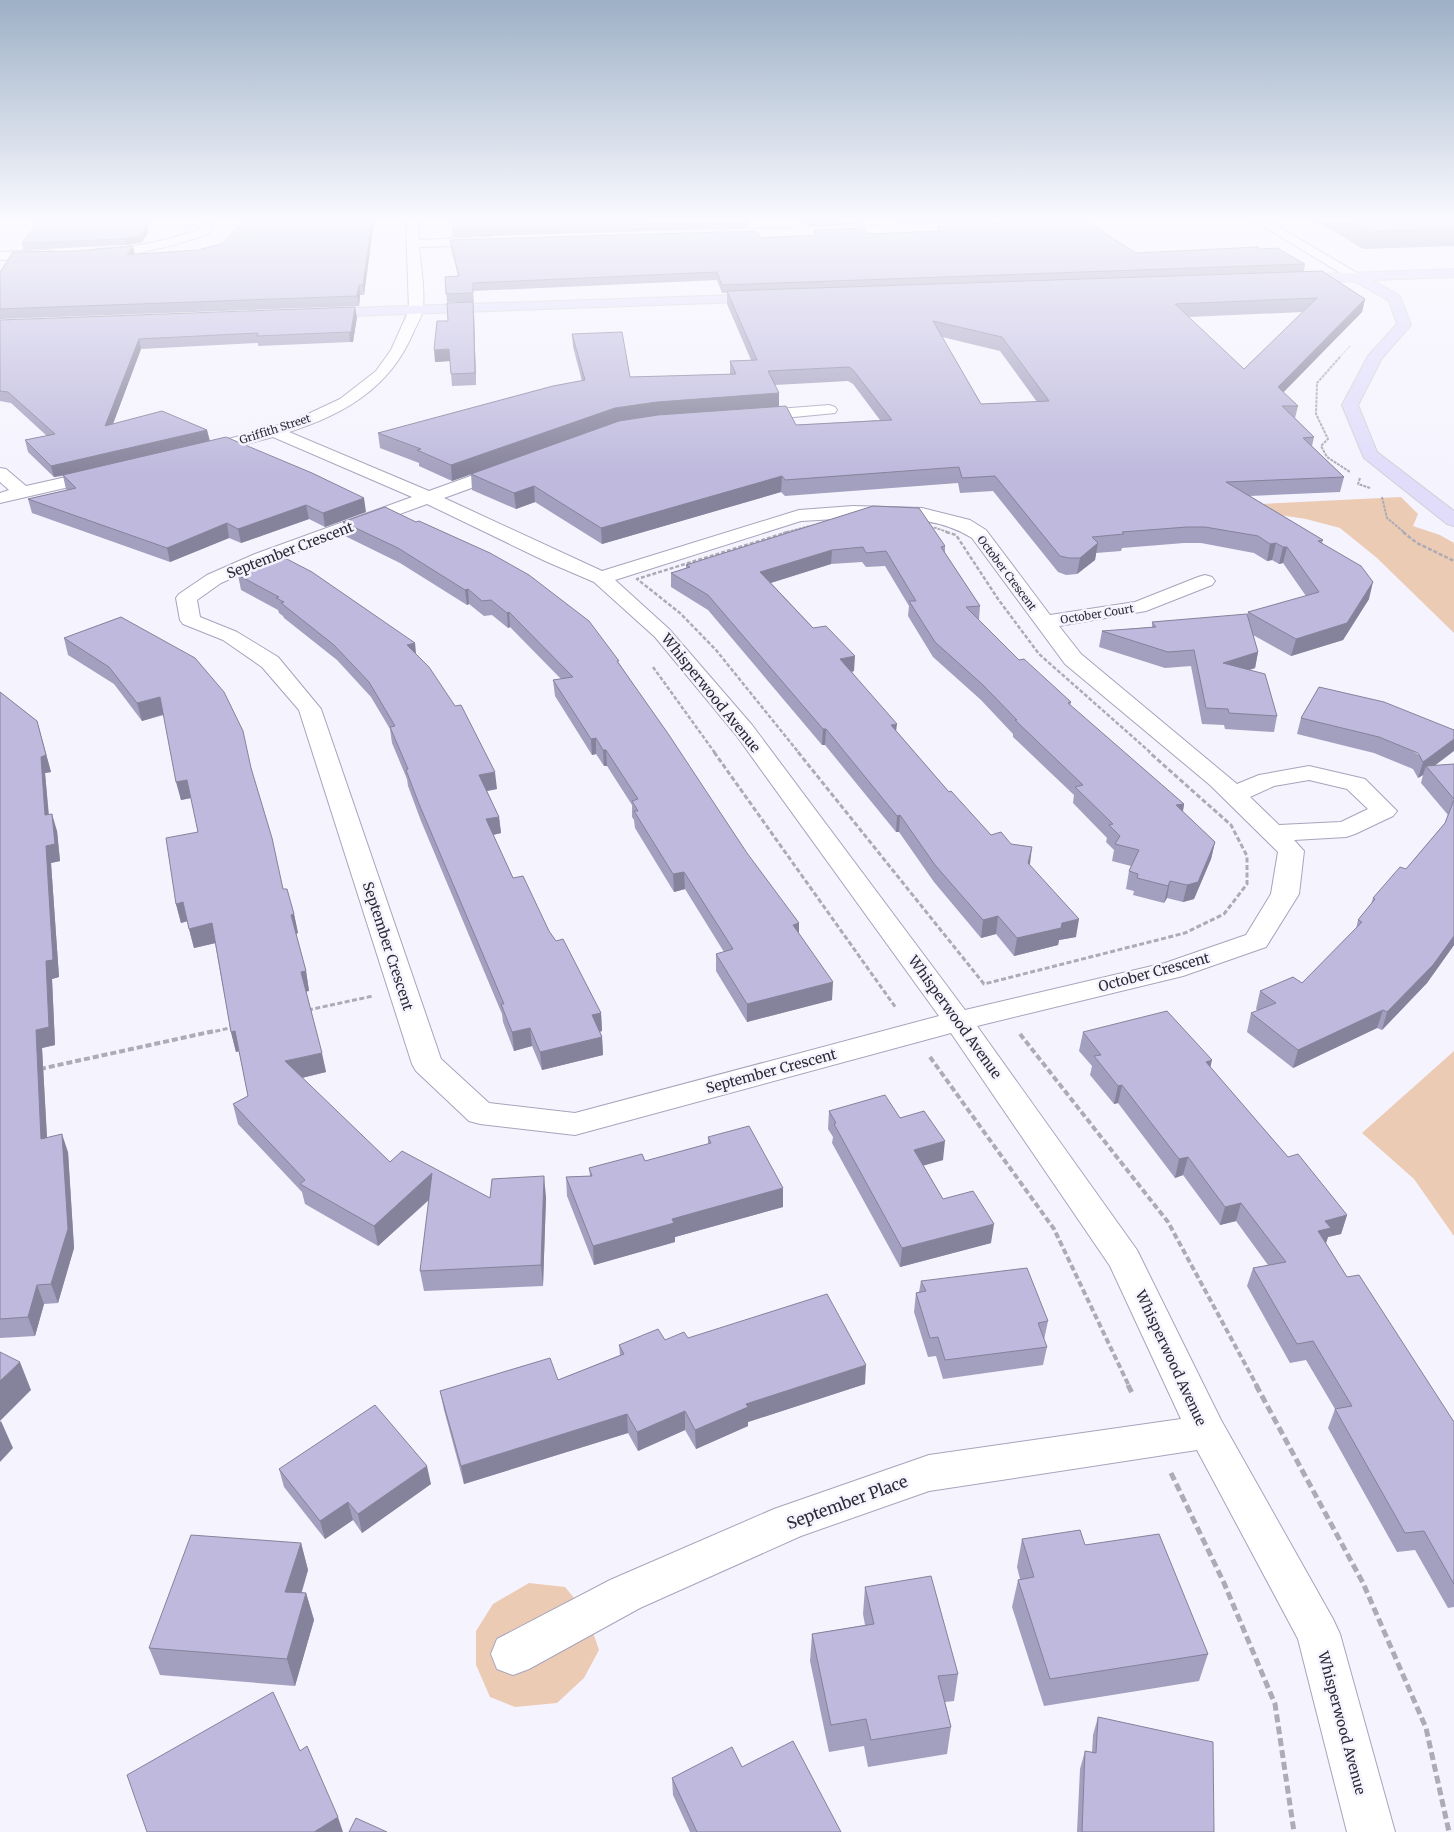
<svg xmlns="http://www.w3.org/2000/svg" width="1454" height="1832" font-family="Merriweather,serif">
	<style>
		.green { fill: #eccbb4 }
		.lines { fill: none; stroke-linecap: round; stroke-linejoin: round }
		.minor-casing { stroke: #a7a4bc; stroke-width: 2 }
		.major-casing { stroke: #d1d0d3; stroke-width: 2 }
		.path-far5 { stroke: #adabb6; stroke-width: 1; stroke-dasharray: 2.5 1; stroke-linecap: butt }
		.path-far4 { stroke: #adabb6; stroke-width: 2; stroke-dasharray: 3 1; stroke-linecap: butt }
		.path-far3 { stroke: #adabb6; stroke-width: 2.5; stroke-dasharray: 4 2; stroke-linecap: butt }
		.path-far2 { stroke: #adabb6; stroke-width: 3; stroke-dasharray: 5 2.5; stroke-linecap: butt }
		.path-far1 { stroke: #adabb6; stroke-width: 4; stroke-dasharray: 6 3; stroke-linecap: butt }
		.path { stroke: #adabb6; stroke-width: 5; stroke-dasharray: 8 4; stroke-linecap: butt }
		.minor { fill: #fff; fill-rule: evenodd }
		.major { fill: #e0dcfa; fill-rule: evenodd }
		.wall { fill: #a39fbe; fill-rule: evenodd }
		.shaded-wall { fill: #85829b }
		.building { fill: #beb9dd; stroke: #85829b; fill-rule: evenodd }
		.labels { text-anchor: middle; stroke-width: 5; stroke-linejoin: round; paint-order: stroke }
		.far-street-label { font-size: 11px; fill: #2d2b35; stroke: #f5f3fe }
		.street-label { font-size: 14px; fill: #2d2b35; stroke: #f5f3fe }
		.near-street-label { font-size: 16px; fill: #2d2b35; stroke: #f5f3fe }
	</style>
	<rect width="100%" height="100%" fill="#f5f3fe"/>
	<path class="green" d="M1401,497l17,17 -5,12 27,9 14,8v90l-77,-75 -37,-30 -34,-9 -87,-13z
		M1454,1051v185l-40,-57 -52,-46z
		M529,1583l36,4 21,25 13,38 -15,28 -27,25 -42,4 -25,-10 -14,-32v-34l17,-27z"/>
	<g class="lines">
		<g class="minor-casing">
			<path id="minor" d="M203,220h12l-7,14c-18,7 -106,33 -118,19 5,-6 18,-4 26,-5 29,-3 56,-8 83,-19z
				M406,220h12l1,20 70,-3 6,4 -6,4 -70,2c2,20 6,42 4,62 -1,8 -7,17 -10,24 -23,55 -70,82 -124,99l140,59 72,-26 6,-1 6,1 3,4 -3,4 -69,25 158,73 197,-61 54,-4 69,2 48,12 16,10 64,85 85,-13 63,-25 7,-2 7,2 3,4 -3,4 -66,26 -87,15 22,28 156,130 22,-9 50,-9 56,13 32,32 -4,5 -38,18 -9,3 -52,3 10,11 -5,43 -33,53 -83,29 -206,50 160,224 84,170 112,199 7,15 55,198h-48l-49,-193 -101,-189 -268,41 -128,45 -161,72 -111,61 -16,6 -16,-6 -6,-15 6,-15 113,-59 164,-71 155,-54 252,-36 -71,-153 -159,-233 -376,102 -95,-11 -11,-3 -53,-50 -4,-7 -113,-354 -37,-43 -39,-27 -40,-16 -3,-4 -4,-22 3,-4 28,-19 48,-21 157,-57 -139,-60 -71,19 -6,-1 -2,-4 2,-4 52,-13 47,-14 45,-21 36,-28 15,-21 18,-40zM427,504l118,57 49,21 61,55 81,98 203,281 -364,97 -86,-10 -48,-44 -120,-350 -43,-52 -41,-25 -37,-15 -3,-17 24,-17 48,-21zM853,518c42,1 83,-3 119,20l93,126 145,121 68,67 -7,42 -25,41 -81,28 -200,47 -213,-285 -83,-96 -54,-49 186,-59zM1309,780l38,9 21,20 -27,13 -62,3 -29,-28 24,-11z
				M995,220h12l-4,7 -13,3 -271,8 -6,-4 6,-4 271,-8z
				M1253,220h14l97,57 -2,3h-10z
				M48,250l4,1 2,3 -2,3 -52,3v-8z
				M829,405l6,2 2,3 -2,3 -82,8 -6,-2 -2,-3 2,-3 6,-2z
				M0,468l6,1 20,17 76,-17 6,1 3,4 -3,4 -108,25v-10l9,-3 -9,-8z"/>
		</g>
		<g class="major-casing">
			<path id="major" d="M1454,269v8l-82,3 28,16 11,29 -29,33 -24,47 19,47 77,59v15l-7,-2 -83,-66 -22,-53 26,-49 29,-32 -8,-23 -35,-20 -58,2 -7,-4 7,-4z
				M766,294l7,4 -2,3 -452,16 -7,-4 7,-4z"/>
		</g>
		<path class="path-far5" d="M1339,358l12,-13"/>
		<path class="path-far4" d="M1340,357l-23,26 -1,31 12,25 -7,7 6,11 23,15
			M1360,478l-2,6 12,4
			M1382,497l5,21 18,15
			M783,533l27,-7 36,-4 90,6 14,5"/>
		<path class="path-far3" d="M788,532l-151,47 43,34 36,37 83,103
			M946,532l10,3 42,64 41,55 112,99
			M1403,532l14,11 37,18
			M653,667l62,86"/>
		<path class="path-far2" d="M714,752l182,256
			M798,752l186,232 201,-51 39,-19 23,-30v-28l-16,-31 -82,-73
			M308,1010l65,-14
			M208,1033l26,-6"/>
		<path class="path-far1" d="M1020,1034l148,188 89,164
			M930,1057l124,172 75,157
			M40,1069l174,-38"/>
		<path class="path" d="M1128,1385l5,10
			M1256,1385l107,198 63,145 23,104
			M1171,1473l53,110 51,121 19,128"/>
		<use href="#minor" class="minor"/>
		<use href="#major" class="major"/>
	</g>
	<path class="wall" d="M36,220l111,6 1,6 -6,10 -16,3 -103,5 -1,-7 15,-18z
		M245,220h129l-10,75h-4l-1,11 -359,13v-47l135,-18 63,-4 23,-6 24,-23z
		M805,220h53v4l-50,2z
		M924,220h55l-53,2z
		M1315,220h139v26l-91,3z
		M747,221v7l-294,9 -1,-7z
		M937,226l199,27 124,-4 45,15 -1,7 61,28 -3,13 -79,80 15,14 -3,12 19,19 -2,9 32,31 -4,15 -90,4 73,44 -1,3 47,56 -26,41 -52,16 -38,-21 5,17 -3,16 -6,2 28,46 -3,16 -49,-3 -1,-4 -22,-1 -11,-58 -26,2 -66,-21 3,-16 50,-4v-5l95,-7 1,-3 58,-16 -23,-33 -4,1 -7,-4 -5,1 -13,-8 -53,-10h-17l-62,5 -1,3 -25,2 -1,7 -18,14 -11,1 -8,-3 -65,-81 -33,2 -2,-10 -173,13 -4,-4 -179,52 -67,-42 -19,7 -44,-19 -1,-16 -19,7 -33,-15v-3l-39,-15 -2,-15 204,-52 -9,-34 -1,-13 58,43 100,-3v-13l21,-1 -24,-56v-11h-5l-5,-13 -244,11 1,11h-27l-2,-25 13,-1 -7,-28 -1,-8 311,-2 53,-3v-5l54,4 69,-3zM1303,312l-59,57 -56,-52zM942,337l58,14 37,51 -56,2zM848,381l5,3 27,36 -84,5 -17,-19 -4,-21z
		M473,302l1,11 2,72 -24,1 -2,-25 -15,1 13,-41z
		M357,317l-4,25h-3l-92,4v-3l-117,6 -28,75 94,6 2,11 157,71 -41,15 -16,-8 -68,24 -12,-5 -59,24 -138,-49 -4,-14 39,-9 -1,-1 -3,-13 -9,1 -26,-25 -3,-12 22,-4 -36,-33 -11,-2v-81z
		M873,506l72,40v7l35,53 -1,14 40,40 52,42 -1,4 114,98 -1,8 32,30 -4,17 -17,40 -11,3 -16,-4 -3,5 -31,-8 1,-4 -8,-2 3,-18 2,-5 -19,-5 2,-11 -8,-8 1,-4 -34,-35 1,-8 -61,-58v-3l-32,-34 -48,-43 -25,-41 1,-10 -24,-40 -19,1 -4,-5 -31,2 -60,19 83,88 -2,1 44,59 53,61 42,43 39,30 46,72 -17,3 -1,5 -44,11 -18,-22 -15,4 -47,-56 -35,-50h-3l-71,-87h-3l-114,-135 -37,-23v-14l15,-5v-3z
		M385,507l234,156 180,271 33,66 -85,22 -31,-51v-17l8,-2 -39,-63 -11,3 -39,-64 -1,-8 -2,-3v-12l-25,-39h-3l-8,-12 -4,1 -37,-59 -2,-16 8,-1 -51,-52 -2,1 -16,-13 -8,1 -15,-12 -2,1 -67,-42 -55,-27 -2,-14z
		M238,575l177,68 1,11 81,135 -10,2 12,26 2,16 -8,2 20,43 36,53 52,82 1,18 -2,1 2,5 1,18 -61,15 -10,-24 -18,5 -11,-29 -1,-8 -81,-193 -13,-35 -1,-7 -15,-36 -2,-14 -19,-32 -34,-37 -53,-42 -1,-2 -4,-3 -1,-3 -37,-20z
		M121,617l130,151 32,121 11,25 4,19 -2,1 10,37 3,20h-3l20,81 -24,6 88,84 100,36 56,-1 -3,89 -119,5 -4,-20 9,-71 -51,46 -73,-42 -3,-12 -64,-68 -5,-20 15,-8 -9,-45 -3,1 -5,-20 -16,-89 -21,5 -7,-27 -6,2 -5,-19 22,-72 -7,-34 -10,2 -17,-85 -22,6 -28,-37 -46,-29 -4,-17z
		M1319,687l116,79 19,-2v181l-27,38 -45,47 -5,-2 -84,40 -46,-36 4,-19 7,-2 -2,-2 4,-18 42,-8 54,-54 2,-9 13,-16 2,-6 33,-29 39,-46 3,-8 -27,-32 2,-8 -5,3 -5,-9 -39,-16 -77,-19 4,-16z
		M0,692l37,29 14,51 -6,1 4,42 8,16 3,30 -9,2 8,114 -7,2 3,66 -13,3 5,89 21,15 6,96 -16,55 -14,1 -9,32 -35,2z
		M1083,1032l127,35 78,90 59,58 -6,19 -13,3 -2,6 21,34 107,145v185l-6,1 -33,-58 -18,2 -69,-124 7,-19 -29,-49 -16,3 -43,-77 6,-18 15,-3 -32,-44 -16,4 -37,-50 -8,3 -57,-75 -4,1 -24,-29 2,-9 -13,-15z
		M829,1111l71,7 43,42 -20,5 20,34 48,44 -91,24 -68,-124 1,-6 -5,-8z
		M708,1137l75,70 -108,30v5l-81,23 -27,-69 -1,-19 24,-1 -1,-8 56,-7 63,-17z
		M921,1281l127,40 -4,19 3,7 -4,18 -100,14 -7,-23 -8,1 -14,-45 2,-19 3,-1z
		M688,1338l177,46 -117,38v4l-52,23 -11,-19 -47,21 -10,-18 -164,51 -20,-74 -4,-19 118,-11 62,-25 -1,-10z
		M279,1469l152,15 -69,49 -9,-13 -28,19 -41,-52z
		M1022,1539l63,6 123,109 -9,27 -155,25 -32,-99 6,-27 2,-1 -3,-12z
		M301,1543l7,27 -6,22 4,1 8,27 -19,66 -135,-11 -11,-27z
		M865,1587l93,87 -4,27 -9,1 6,25 -4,27 -79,13 -4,-21 -35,6 -19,-91 2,-27 53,-9 -2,-11z
		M1098,1717l116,115h-137l3,-63 5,-18 7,1 1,-17z
		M742,1767l99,65h-151l-17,-37 -1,-17z"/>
	<path class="shaded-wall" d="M146,220h6l-5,6 1,6 -6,10 -16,3 -2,-6 18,-13z
		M372,220h2l-10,75 -1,-10z
		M133,246l2,8 -8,1z
		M359,285l1,10 -1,11 -2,-10z
		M1365,299l-3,13 -87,89 3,-14z
		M473,302l1,11 2,72 -1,-12z
		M355,307l2,10 -4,25h-3l-1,-10z
		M139,339l2,10 -33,88 -3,-11z
		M449,349l1,12 -15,1 -1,-12z
		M779,393v14l-163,16 -164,58 -1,-16 164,-57 42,-6z
		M207,430l3,11 -156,36 -3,-11z
		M782,476l-1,16 -179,52 -1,-16z
		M534,486l1,16 -19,7 -2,-16z
		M364,498l2,14 -41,15 -2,-14z
		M306,505l3,14 -68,24 -3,-14z
		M227,523l2,15 -59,24 -3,-14z
		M1098,543l-3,17 -18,14 3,-16z
		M1276,543l-4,17 -5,1 3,-17z
		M1283,547h4l-4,16 -4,1z
		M832,550l-1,14 -71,22v-14z
		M1373,582l-4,17 -26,41 -52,16 5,-17z
		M468,589l1,15 -2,1 -2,-15z
		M509,612l1,15 -2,1 -1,-15z
		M415,643l1,16 -9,-14z
		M1258,652l-3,16 -35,11 3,-16z
		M855,656l-1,15 -15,3 1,-15z
		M160,697l4,17 -22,7 -5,-18z
		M37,721l14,51 -6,1 5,59 -5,-17z
		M897,724l-2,16 -4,-15z
		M823,729h3l-1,16h-3z
		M596,738v16l-4,1 -1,-16z
		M1454,739v12l-25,19 -3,-4 -3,9 -5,3 5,-16z
		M603,750h3l1,16h-3z
		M495,772l2,17 -16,3 -2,-17z
		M187,780l4,18 -10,2 -5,-18z
		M1184,804l-3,17 -5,-16z
		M52,814l5,17 3,30 -9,2 8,114 -7,2 3,66 -13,3 6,109 -7,-18 -5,-109 10,-69v-115z
		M900,815l-1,17h-3l1,-16z
		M499,817l2,16 -13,3 -2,-17z
		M1215,842l-4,17 -17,40 -11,3 4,-17z
		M1032,847l-2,17 -5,16 3,-17z
		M684,872l1,17 -11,3 -1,-18z
		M1170,881l-3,17 -3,5 4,-17z
		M183,902l5,19 -7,2 -5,-19z
		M294,914l4,19 -3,1 -4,-19z
		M998,916l-2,18 -15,4 2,-18z
		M1079,919l-3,18 -17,3 -1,5 -44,11 3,-18 45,-15z
		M212,923l4,20 -22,5 -5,-19z
		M799,923v18l-6,-16z
		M1454,936v9l-27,38 -45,47 5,-18z
		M306,971l3,20 -4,1 -4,-20z
		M833,982l-1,18 -85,22v-18z
		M1383,1010l-6,18 -84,40 5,-18z
		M601,1013l1,18 -9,2 -1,-18z
		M530,1028l2,18 -18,5 -2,-19z
		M235,1031l5,20 -4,1 -5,-20z
		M602,1037l1,18 -61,15 -2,-18z
		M322,1053l4,19 -37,9 -4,-20z
		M1212,1060l-4,18 -2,-16z
		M1122,1085l-4,18 -4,1 4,-18z
		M62,1134l6,18 6,96 -16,55 -7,-19z
		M945,1141l-2,19 -31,9 2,-19z
		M1188,1157l-5,18 -8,3 4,-19z
		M432,1173l3,21 -57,52 -4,-20z
		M544,1176l2,21 -3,89 -2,-21z
		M783,1188v19l-108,30v5l-81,23 -1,-19 79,-27z
		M1241,1203l-5,18 -16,4 5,-18z
		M1347,1215l-6,19 -13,3 -3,9 -7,-15 7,-10z
		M994,1224l-3,19 -91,24 2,-19z
		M37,1285l7,19 -9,32 -7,-19z
		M20,1362l11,28 -31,31v-40z
		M866,1365l-1,19 -117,38v4l-52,23 -1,-19 51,-26z
		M685,1411v19l-47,21 -1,-19z
		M627,1414l1,19 -164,51 -3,-18z
		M1,1421l12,27 -13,14v-40z
		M427,1466l4,18 -69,49 -4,-19z
		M348,1502l5,18 -28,19 -5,-18z
		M301,1543l7,27 -15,49 -8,-27z
		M306,1593l8,27 -19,66 -8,-27z
		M338,1817l5,15h-29z"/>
	<path class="building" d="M36,220h110l-4,6h5l-6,10 -17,3 -102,4 18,-23z
		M245,220h127l-9,65h-4l-2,11 -357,13v-37l13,-20 64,-1 56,-5 -6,9 71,-5 23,-6 24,-23z
		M459,220h287l1,1 -295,9 2,-8z
		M808,220h32l-31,1z
		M1005,220h79l52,33 122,-6 2,2 17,-1 28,16 -583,21 -5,-13 -244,11v10l-27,1 -1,-17 14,-1 -9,-36 306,-9 5,7 56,-3 -3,-5 51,-2 3,6 73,-3 -4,-5 54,-2 13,-3z
		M1346,220h108v9l-87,3z
		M1322,271l43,28 -87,88 20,19h-16l32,31 -11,1 41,39 -118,5 97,58 -5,1 43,25 12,16 -26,41 -51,16 -48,-27 71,-20 -32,-45h-4l-7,-4 -6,1 -12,-8 -53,-9h-18l-65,5 2,2 -32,3 6,6 -18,15h-11l-9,-2 -65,-80 -33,2 -3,-11 -174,13 -3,-4 -181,52 -67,-42 -20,7 -43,-19 148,-53 39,-6 128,-9 10,19 96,-5 -39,-50 -4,-3 -81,4 11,22 -122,9 -42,6 -164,57 -34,-15 4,-1 -43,-16 175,-47 32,-6 -13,-46 50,-2 8,45 106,-3 -6,-13 27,-1 -30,-69zM1317,298l-73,71 -69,-65zM933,321l69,16 47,64 -68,3z
		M473,302l2,71 -24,1 -2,-25 -15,1 3,-29h11l-1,-18z
		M355,307l-4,25h-2l-92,4 1,-3 -119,6 -34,87 57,-15 45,19 -156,36 -26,-26 30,-6 -47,-42 -8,-1v-71z
		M226,437l86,36 52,25 -41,15 -17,-8 -68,24 -11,-6 -60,25 -139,-49 48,-11 -13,-13z
		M873,506l46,2 26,38 -4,1 39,59 -14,1 53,53 5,-1 47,43 -3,1 116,101 -8,1 39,37 -17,40 -11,3 -17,-4 -2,5 -31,-8 1,-4 -9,-3 10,-21 -24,-6 5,-8 -11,-11 4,-1 -38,-37 8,-2 -68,-65h2l-34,-35 -48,-43 -26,-41h7l-30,-50 -20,2 -3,-6 -31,3 -72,22 53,56 13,-2 29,30 -15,3 57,65 -6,1 58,67 2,-1 40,44 10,-3 10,12 21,3 -4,16 51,56 -17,4 -1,5 -44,10 -19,-22 -15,4 -48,-55 -35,-50 -3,1 -71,-87h-3l-115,-134 -37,-22 19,-6 -4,-2z
		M385,507l31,15 3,-1 71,32 39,22 60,46 30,40h-2l52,74 78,118 52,70 -6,2 40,57 -86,22 -31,-50 17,-5 -49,-77 -11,2 -39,-63h4l-6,-10 6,-2 -32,-49h-3l-7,-12 -5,1 -38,-59 20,-3 -64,-65 -2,1 -16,-13 -9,1 -14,-12 -3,1 -67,-42 -55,-26z
		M285,558l27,14 103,71 -8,2 22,22 26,39 6,-1 34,67 -16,3 20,42 -13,2 27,59 10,-2 26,55 7,10 7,-2 38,74 -9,2 10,22 -62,15 -10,-24 -18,4 -11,-28h3l-85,-200 -13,-34 2,-1 -18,-42 5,-1 -26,-44 -35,-37 -53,-42 3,-1 -8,-4 3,-1 -41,-22z
		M1247,614l11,38 -35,11 42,11 12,42 -48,-3 -1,-4 -22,-1 -12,-58 -26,2 -66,-21 54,-4 -4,-5z
		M121,617l74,41 29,34 19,39 8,37 21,70 11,51h4l7,25 -3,1 15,56 -5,1 21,81 -37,8 105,101 12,-11 88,47 2,-19 52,-3 -3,89 -121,6 12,-98 -58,53 -74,-42 5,-4 -72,-76 15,-8 -13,-65 -4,1 -19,-109 -23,6 -6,-27 -7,2 -10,-66 32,-6 -11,-52 -11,2 -16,-85 -23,6 -28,-36 -45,-29z
		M1319,687l65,15 70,28v9l-31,23 -5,-9 -39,-16 -78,-19z
		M0,692l37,29 9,34 -5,2 4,58 7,-1 3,30 -9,2 7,114 -7,1 3,66 -13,3 5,109 21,-5 6,95 -17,55 -14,1 -9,32 -28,2z
		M1454,764v35l-28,-33z
		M1454,800v136l-21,29 -46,47 -4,-2 -85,40 -47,-37 25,-10 -16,-12 33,-14 9,6 60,-61 -4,-2 17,-21 -2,-1 27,-31 6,2 39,-46z
		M1167,1011l45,49 -6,2 82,95 10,-3 49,61 -22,6 6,7 -13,3 29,46 12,-2 95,147v162l-30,-53 -19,2 -70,-124 17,-3 -39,-65 -16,3 -44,-76 33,-6 -45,-59 -16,4 -37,-50 -9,2 -57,-74 -4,1 -24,-30 7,-1 -18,-23z
		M885,1095l15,23 24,-7 21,30 -31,9 29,49 30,-8 21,33 -92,24 -68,-124 2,-1 -7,-12z
		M749,1126l34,62 -111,31 2,4 -81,23 -27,-69 26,-1 -3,-8 53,-14 3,7 66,-18 -3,-6z
		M1027,1268l21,53 -10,2 9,24 -102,13 -7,-23 -8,1 -14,-45 10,-2 -5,-10z
		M827,1294l39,71 -120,39 2,3 -53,23 -10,-19 -48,21 -10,-18 -166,52 -21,-75 110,-33 8,22 66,-26 -5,-9 39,-16 7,11 19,-8 4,6z
		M0,1352l20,10 -20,19z
		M375,1405l52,61 -69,48 -10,-12 -28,19 -41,-52z
		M1080,1530l5,15 74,-11 49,120 -158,25 -32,-99 16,-3 -12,-38z
		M191,1535l110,8 -16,49 21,1 -19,66 -138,-11z
		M931,1576l27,98 -20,2 13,51 -80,13 -5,-21 -35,6 -19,-91 62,-10 -9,-37z
		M273,1692l27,59 7,-5 31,71 -24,15h-167l-20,-57z
		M1098,1717l115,25 1,90h-132l3,-81 11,2z
		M793,1741l48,91h-144l-25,-54 60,-31 10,20z
		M356,1818l31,14h-38z"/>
	<linearGradient id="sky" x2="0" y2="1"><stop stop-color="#9db0c6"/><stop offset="0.46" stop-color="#fafaff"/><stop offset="1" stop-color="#fafaff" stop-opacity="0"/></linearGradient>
	<rect width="1454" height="476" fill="url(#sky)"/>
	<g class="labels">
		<g class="far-street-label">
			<text transform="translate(275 429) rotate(-18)" y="4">Griffith Street</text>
			<text transform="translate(1007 573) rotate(53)" y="4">October Crescent</text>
			<text transform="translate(1097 614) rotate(-9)" y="4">October Court</text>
		</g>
		<g class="street-label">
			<text transform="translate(290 550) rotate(-21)" y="5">September Crescent</text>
			<text transform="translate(711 693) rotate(51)" y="5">Whisperwood Avenue</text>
			<text transform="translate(388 946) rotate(72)" y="5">September Crescent</text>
			<text transform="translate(1154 972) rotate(-15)" y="5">October Crescent</text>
			<text transform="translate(955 1017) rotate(54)" y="5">Whisperwood Avenue</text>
			<text transform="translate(771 1071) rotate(-15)" y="5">September Crescent</text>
			<text transform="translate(1171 1358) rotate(65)" y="5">Whisperwood Avenue</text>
			<text transform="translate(1342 1723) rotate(75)" y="5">Whisperwood Avenue</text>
		</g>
		<g class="near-street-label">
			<text transform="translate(847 1502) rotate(-20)" y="6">September Place</text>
		</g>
	</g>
</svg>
